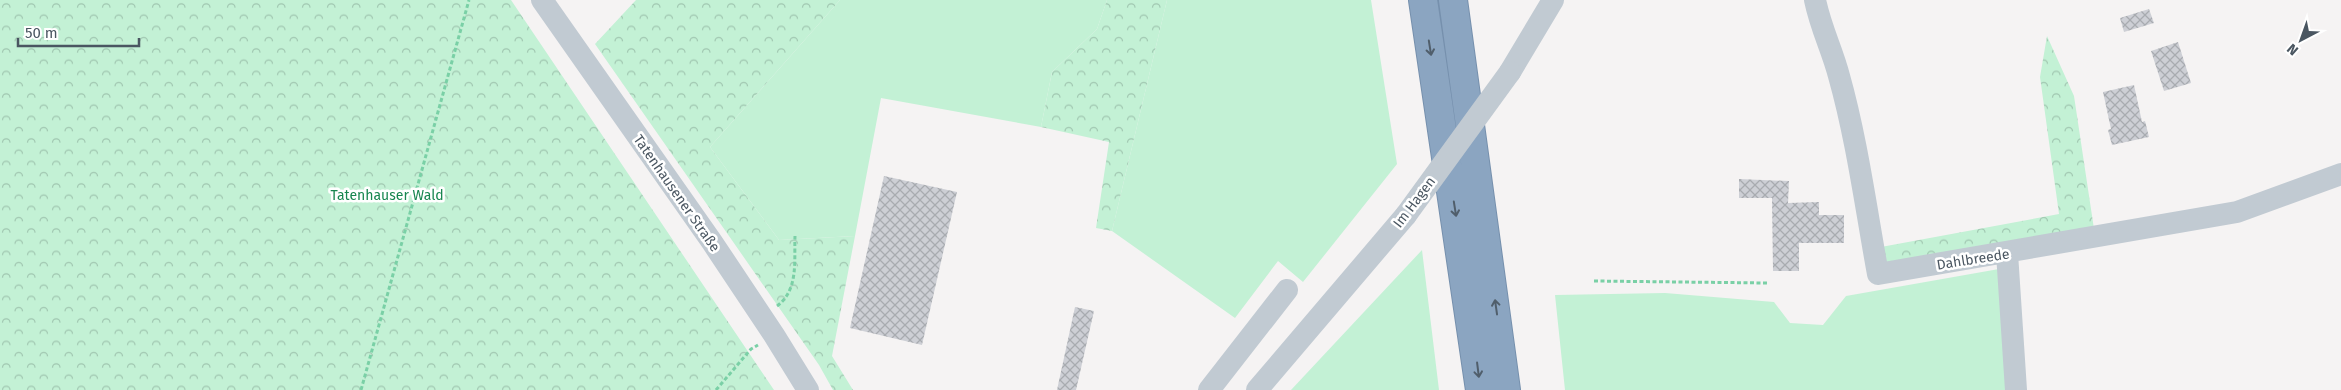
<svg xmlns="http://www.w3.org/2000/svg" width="2341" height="390" font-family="'Fira Sans',sans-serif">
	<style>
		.grass { fill: #c3f1d5 }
		.forest { fill: url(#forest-crowns) }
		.building { fill: url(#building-cross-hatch) }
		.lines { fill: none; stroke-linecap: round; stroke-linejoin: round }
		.highway-casing { stroke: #7690ad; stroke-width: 30 }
		.path { stroke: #7ad0a6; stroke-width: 3; stroke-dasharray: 4 2.5; stroke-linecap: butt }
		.minor { stroke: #c1cad2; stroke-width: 22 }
		.highway { stroke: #8ba5c1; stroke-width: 28 }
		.minor-bridge { stroke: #c1cad2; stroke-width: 22 }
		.oneway { stroke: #505e6b }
		.labels { text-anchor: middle; stroke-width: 5; stroke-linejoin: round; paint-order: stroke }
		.street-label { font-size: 14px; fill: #4a5661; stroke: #fff }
		.park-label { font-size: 14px; fill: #17864f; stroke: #fff }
	</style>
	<defs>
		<pattern id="forest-crowns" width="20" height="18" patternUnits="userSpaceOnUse" patternTransform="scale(1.25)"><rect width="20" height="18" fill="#c3f1d5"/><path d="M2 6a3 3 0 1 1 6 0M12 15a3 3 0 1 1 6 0" fill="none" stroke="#a0c6b0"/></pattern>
		<pattern id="building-cross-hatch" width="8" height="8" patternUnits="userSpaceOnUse" patternTransform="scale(1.25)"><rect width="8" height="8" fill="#cdcfd5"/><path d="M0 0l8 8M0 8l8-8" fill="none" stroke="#a8abb0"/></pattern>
	</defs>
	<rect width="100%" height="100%" fill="#f5f3f3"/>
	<path class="grass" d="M840,0h267l-10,29 -45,43 -11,55 -160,-29 -26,138 -76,4 -69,-93z
		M1167,0h204l26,164 -94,118 -25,-21 -43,57 -123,-87z
		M1422,250l17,140h-148z
		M1999,269l8,121h-442l-10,-95 110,-2 109,9 16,21 33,2 23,-29z"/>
	<path class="forest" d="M0,0h511l263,390h-774z
		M636,0h204l-130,147 69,93 76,-4 -23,120 21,34h-20l-14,-25 -224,-321z
		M1107,0h60l-55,231 -16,-3 13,-86 -68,-15 11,-55 45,-43z
		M2047,36l27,60 20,133 -208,34 -5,-16 178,-33 -19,-137z"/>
	<path class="building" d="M2149,9l5,14 -30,9 -4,-14z
		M2178,42l13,41 -27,8 -13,-40z
		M2134,85l8,37 3,-1 4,16 -37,8 -4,-15 3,-1 -8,-37z
		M884,176l73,16 -35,153 -72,-17z
		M1739,179l50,2 -1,22 31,-1v13h25v28h-45v28h-26l-1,-73h-33z
		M1075,307l19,4 -18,79h-19z"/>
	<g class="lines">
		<g class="highway-casing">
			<path id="highway" d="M1423,0l57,390
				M1453,0l53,390"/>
		</g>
		<path class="path" d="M1594,281l173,2
			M777,306c22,-16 17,-46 18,-70
			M361,390l108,-390
			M716,390l35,-41 7,-4"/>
		<path class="minor" d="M542,0l170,242 62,93 34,55
			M1815,0c6,29 17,49 24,76 18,64 27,133 39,198l359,-62 104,-38
			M1510,72l43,-72
			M2007,253l9,137
			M1209,390l78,-100
			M1257,390l149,-175"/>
		<use href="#highway" class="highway"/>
		<path class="minor-bridge" d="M1406,215l104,-143"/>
	</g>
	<defs><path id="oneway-shaft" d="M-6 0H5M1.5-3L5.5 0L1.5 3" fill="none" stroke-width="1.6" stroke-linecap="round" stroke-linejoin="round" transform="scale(1.25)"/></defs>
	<g class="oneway">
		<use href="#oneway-shaft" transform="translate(1430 48) rotate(81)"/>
		<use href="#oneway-shaft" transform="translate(1455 209) rotate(81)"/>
		<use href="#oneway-shaft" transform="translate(1496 307) rotate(-98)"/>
		<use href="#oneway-shaft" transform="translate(1478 370) rotate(83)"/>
	</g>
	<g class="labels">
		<g class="street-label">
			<text transform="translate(677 193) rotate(55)" y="5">Tatenhausener Straße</text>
			<text transform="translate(1414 202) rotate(-53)" y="5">Im Hagen</text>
			<text transform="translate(1973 259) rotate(-9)" y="5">Dahlbreede</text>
		</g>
		<g class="park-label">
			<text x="387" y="200">Tatenhauser Wald</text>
		</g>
	</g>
	<g transform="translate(2301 40) rotate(221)" stroke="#ffffff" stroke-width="4" paint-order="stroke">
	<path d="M0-4L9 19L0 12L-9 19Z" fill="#4a5661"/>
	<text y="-8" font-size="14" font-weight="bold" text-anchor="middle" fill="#4a5661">N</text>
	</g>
	<path d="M18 38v8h121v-8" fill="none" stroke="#4a5661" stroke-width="2.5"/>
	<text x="25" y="38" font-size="15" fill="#4a5661" stroke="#ffffff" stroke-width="4" paint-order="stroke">50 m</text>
</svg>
